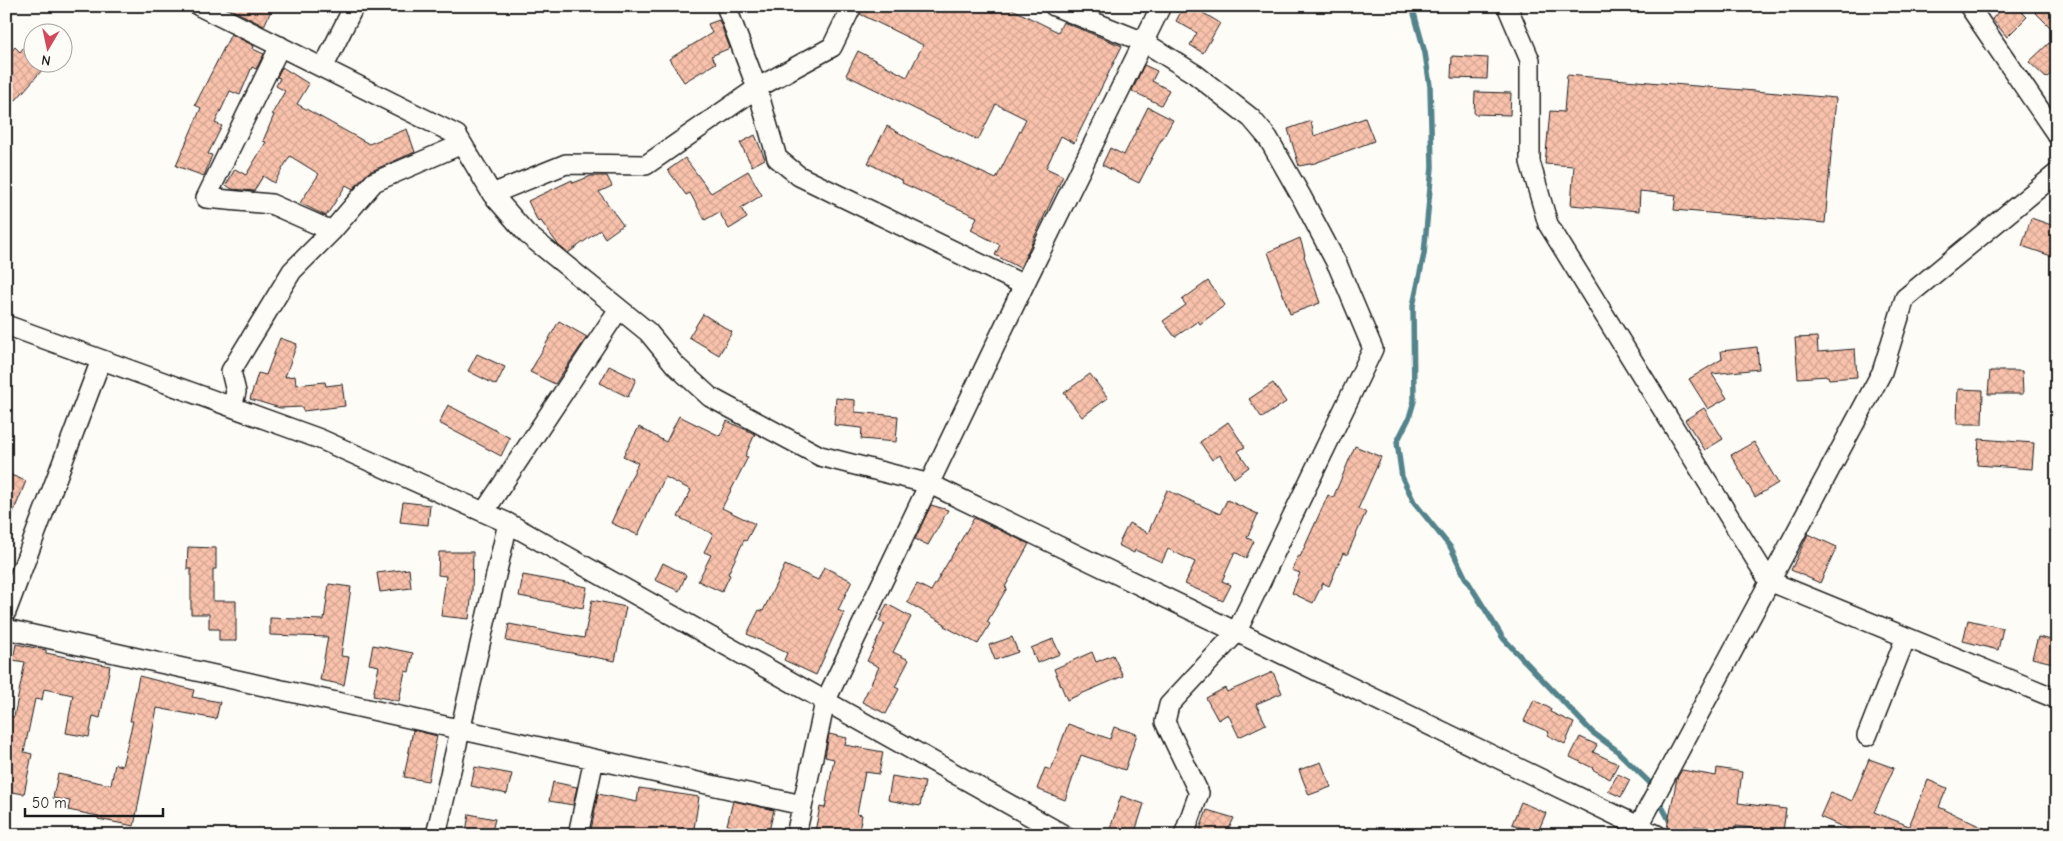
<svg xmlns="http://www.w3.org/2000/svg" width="2063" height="841" font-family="'Comic Neue',sans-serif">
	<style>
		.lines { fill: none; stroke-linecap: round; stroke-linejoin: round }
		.stream { stroke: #53838b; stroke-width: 5.5 }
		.building { fill: url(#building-cross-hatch); stroke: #1c1c1c }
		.minor-casing { stroke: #1c1c1c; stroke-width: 22 }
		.minor { stroke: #fdfcf7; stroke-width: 19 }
	</style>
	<defs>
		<pattern id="building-cross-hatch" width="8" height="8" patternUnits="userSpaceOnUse" patternTransform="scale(1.25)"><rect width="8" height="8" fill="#f9c2ac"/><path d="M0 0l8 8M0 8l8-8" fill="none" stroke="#d5a693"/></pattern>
	</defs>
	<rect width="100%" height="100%" fill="#fdfcf7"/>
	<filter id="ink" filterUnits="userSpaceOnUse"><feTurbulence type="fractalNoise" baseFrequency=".02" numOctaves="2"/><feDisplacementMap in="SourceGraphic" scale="10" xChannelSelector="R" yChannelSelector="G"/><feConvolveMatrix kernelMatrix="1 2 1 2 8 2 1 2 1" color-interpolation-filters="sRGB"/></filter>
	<g filter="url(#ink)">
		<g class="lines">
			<path class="stream" d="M1412,6l13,47 5,33 2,81 -8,87 -11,52 1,95 -5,17 -12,24 5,35 12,25 37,46 14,29 38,61 89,94 23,17 34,33 5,9
				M1658,799l19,36"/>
		</g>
		<path class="building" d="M225,6h48l-9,20z
			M863,6h143l52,26 5,-10 59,24 -48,97 -13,-7 -15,32 17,8 -43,92 -25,-13 5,-10 -29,-15 6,-13 -75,-34 1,-2 -35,-18 19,-37 26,15 83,38 30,-60 -30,-15 -18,36 -132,-65 12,-24 49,26 16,-32 -63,-31z
			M1184,6h8l28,17 -17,30 -13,-8 7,-12 -21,-12z
			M2004,6h12l11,11 -20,20 -15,-18z
			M2029,6h28v28z
			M719,20l11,28 -19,8 5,7 -32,19 -15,-23 43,-26 -4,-9z
			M231,34l23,12 -1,3 11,5 -8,15 -4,-2 -12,28 -10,-4 -15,32 7,3 -14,28 4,1 -8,21 -28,-10 25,-58 -6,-3z
			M32,37v25h17l-33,38 -10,-8v-35l9,-10 5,5z
			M2049,43l8,8v17l-11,10 -17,-16z
			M1452,56l36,2 -1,21 -36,-1z
			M1144,65l13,6 -5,10 17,9 -8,15 -29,-14z
			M282,67l27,17 -12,20 72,40 38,-15 8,23 -46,20 -16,17 -7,-4 -20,31 -26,-13 19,-29 -29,-18 -16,27 -11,-7 -9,15 -22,-2 -6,-4 9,-16 11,6 20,-33 -3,-1 11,-26 -2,-1 13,-23 -9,-5 4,-8 -3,-1z
			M1567,75l269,23 -11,125 -151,-13 2,-15 -36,-4 -1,20 -68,-6 3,-39 -29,-2 5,-53 14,1z
			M1475,92l36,1 -1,22 -36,-1z
			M1148,107l25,13 -11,20h-1l-22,43 -37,-18 8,-17 14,7z
			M1365,118l9,23 -59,22 -16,3 -11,-37 23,-8 3,15z
			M755,135l10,24 -13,7 -12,-23z
			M685,158l26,35 37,-22 14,24 -21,13 6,10 -18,11 -10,-17 -14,8 -15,-27 -4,2 -18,-25z
			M591,176h16l5,10 -13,6 24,33 -18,13 -5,-8 -32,23 -9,-7 -18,-25 -3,1 -10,-21 44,-21 1,3z
			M2031,218l26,9v23l-3,7 -32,-11z
			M1300,238l5,17 -1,1 16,47 -30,11 -22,-62z
			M1208,281l17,24 -25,19 -2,-3 -23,16 -12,-16 23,-16 -4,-5z
			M703,314l29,18 -13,23 -30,-18z
			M559,321l28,16 -32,47 -25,-12z
			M1817,337l1,15 37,-3 2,28 -28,2 -1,-3 -30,2 -3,-40z
			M280,338l17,6 -12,33 10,-1 1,9 29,-3 1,4 16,-2 3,22 -42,5 -1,-4 -22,1 -30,-9 8,-26 8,2z
			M1757,347l2,22 -47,5 15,24 -19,11 -19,-30 33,-20 -1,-8z
			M477,354l28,13 -9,18 -28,-14z
			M609,366l27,13 -8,18 -28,-14z
			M1990,371h32l1,23h-35z
			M1090,374l18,24 -26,19 -18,-24z
			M1273,383l13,19 -24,16 -13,-19z
			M1958,389l25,1 -1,34h-25z
			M836,398l19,2v12l43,4 -2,26 -35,-3 1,-11 -28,-3z
			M448,405l62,33 -9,18 -62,-33z
			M1704,408l19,31 -18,11 -20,-30z
			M679,416l41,20 7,-15 28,13 -10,22 3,1 -26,51 33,16 -9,17 -2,-1 -16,34 2,1 -8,17 -24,-11 13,-26 -7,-3 9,-18 -35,-17 13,-27 -26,-13 -27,58 -27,-12 27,-60 -15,-7 16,-29 27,15z
			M1228,422l17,25 -7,4 11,16 -15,11 -14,-23 -8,5 -12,-18z
			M1979,439l55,4 -2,26 -55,-4z
			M1754,442l24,41 -23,14 -24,-42z
			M1355,446l26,11 -23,52 8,3 -19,43 -4,-2 -14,33 -6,-3 -10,20 -21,-10 8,-20 -8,-3 6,-14 2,1 28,-62 5,3z
			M6,473l20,8 -19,47h-1z
			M1167,490l53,24 7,-14 31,14 -11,24 7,3 -8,17 -11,-6 -13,29 9,4 -8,16 -38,-17 10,-22 -27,-13 -6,13 -27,-12 -1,3 -16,-8 11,-22 19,10z
			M403,502l27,3 -2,20 -28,-3z
			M931,505l17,5 -20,35 -13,-6z
			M974,518l55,26 -24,43 2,1 -20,34 3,2 -12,20 -34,-18 1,-2 -38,-22 10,-18 14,7z
			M1808,534l29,13 -17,36 -29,-13z
			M188,547l28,1v21h-3v32h23v40h-17v-12h-10v-15h-18v-45h-4z
			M439,552h34l-1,38 -3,29 -28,-3 5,-40 -8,-1z
			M663,563l23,12 -7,16 -24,-11z
			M785,565l33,15 6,-13 28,14 -14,29 6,3 -28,62 -32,-15 3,-7 -40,-19 12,-24 4,1z
			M409,569l2,19 -31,4 -3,-19z
			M523,575l64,12 -4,21 -64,-12z
			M329,584l22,3 -10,69 8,1 -5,28 -24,-5 8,-43 -58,-2v-17l54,2z
			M592,600l34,7 -11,54 -109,-20 3,-17 75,14z
			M887,604l24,13 -18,35 16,8 -14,27 4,2 -13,25 -24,-12 17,-35 -12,-6 18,-37 -6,-3z
			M1968,620l35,8 -5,22 -35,-9z
			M1012,637l6,15 -23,8 -6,-15z
			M2038,637l19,4v23l-25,-6z
			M1053,639l7,15 -23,9 -6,-15z
			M16,644l30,6v3l64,13 -10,52 -7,-2 -4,21 -23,-4 7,-38 -29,-6 -2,11 -7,-1 -11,53 8,2 -8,40 -18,-3v-76l8,2 11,-55 -12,-2z
			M373,645l40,8 -4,19 -4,-1 -6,30 -26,-5 6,-30 -10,-2z
			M1092,652l4,10 17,-7 10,21 -56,24 -13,-31z
			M1273,672l9,21 -26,11 10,20 -27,13 -11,-23 -10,6 -12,-22 19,-10 2,4z
			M139,676l55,14 -2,7 28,5 -4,17 -59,-11 -23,118 -36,-7v-3l-30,-6 2,-9 -17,-3 5,-24 53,11 4,-21 7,2 11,-45h-3z
			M1534,700l17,9 -1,3 24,11 -9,21 -18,-9 2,-3 -25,-11z
			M1068,724l42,15 4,-12 23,7 -12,36 -44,-15 -16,45 -28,-11 8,-21 6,2z
			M413,730l24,6 -9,45 -24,-4z
			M829,734l18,4 -2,7 38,7 -4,22 -14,-2 -8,42 5,1 -4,20h-26l-17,-4 5,-24 5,1 9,-49 -9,-2z
			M1580,737l17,8 -4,7 25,12 -8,15 -18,-10 1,-1 -23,-11z
			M1869,759l25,9 -20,44 35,14 19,-46 19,8 -8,19 59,28h-137l-41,-18 11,-25 21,9z
			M1321,762l10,25 -22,8 -10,-25z
			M475,767l37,7 -5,20 -36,-8z
			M1717,768l25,4 -4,31 48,6 -3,23 -47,-6v5l-41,-5 -2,7 -26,-5 10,-50 5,-8 34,6z
			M1618,774l12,6 -9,17 -13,-6z
			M892,776l33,6 -5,24 -32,-6z
			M553,782l24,5 -4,18 -24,-4z
			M639,788l60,9 -6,38h-103l8,-41 39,8z
			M1121,796l23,8 -10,31h-18l-7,-3z
			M733,801l41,9 -6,25 -41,-10z
			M1521,802l25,11 -9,21 -25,-10z
			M1207,810l27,8 -8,17h-16l-10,-6z
			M469,814l26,5 -4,16 -25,-3z"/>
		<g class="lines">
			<g class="minor-casing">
				<path id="minor" d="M199,6l258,129 35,59 35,40 121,98 27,33 35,32 110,59 110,28 727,351
					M726,6l31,82 20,70 22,18 225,109
					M1054,6l90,36 51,32 56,44 17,20 33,58 37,70 35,83 -137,284 -67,72 -4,17 34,71 -15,42
					M1507,6l23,54v102l18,62 221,357 288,118
					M1969,6l88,129
					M280,46l-74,152 65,6 61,27
					M323,68l31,-62
					M492,194l74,-30 80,1 111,-77 75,-41 20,-41
					M6,325l314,114 188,84 556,312
					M232,407l4,-15 -5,-21 61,-100 40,-40 42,-49 88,-38
					M484,512l135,-203
					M6,612l95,-252
					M6,629l796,176
					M1867,736l39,-99
					M436,835l72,-312
					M578,835l16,-76
					M796,835l29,-133 199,-417 137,-279
					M1634,835l248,-463 23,-74 152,-125"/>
			</g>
			<use href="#minor" class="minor"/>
		</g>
	</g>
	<rect width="2063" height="841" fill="none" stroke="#fdfcf7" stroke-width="25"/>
	<rect x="12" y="12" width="2038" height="816" fill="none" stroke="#1c1c1c" stroke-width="2" filter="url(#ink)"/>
	<g transform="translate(48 48) rotate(189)"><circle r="24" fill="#fdfcf7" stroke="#a3a29f"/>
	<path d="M0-4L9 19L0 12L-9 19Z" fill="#d1495b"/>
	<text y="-8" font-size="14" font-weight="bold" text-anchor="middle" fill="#1c1c1c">N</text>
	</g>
	<path d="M25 808v8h138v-8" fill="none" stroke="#1c1c1c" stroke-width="2.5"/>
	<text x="32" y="808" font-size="15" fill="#1c1c1c" stroke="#fdfcf7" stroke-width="4" paint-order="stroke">50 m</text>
</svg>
